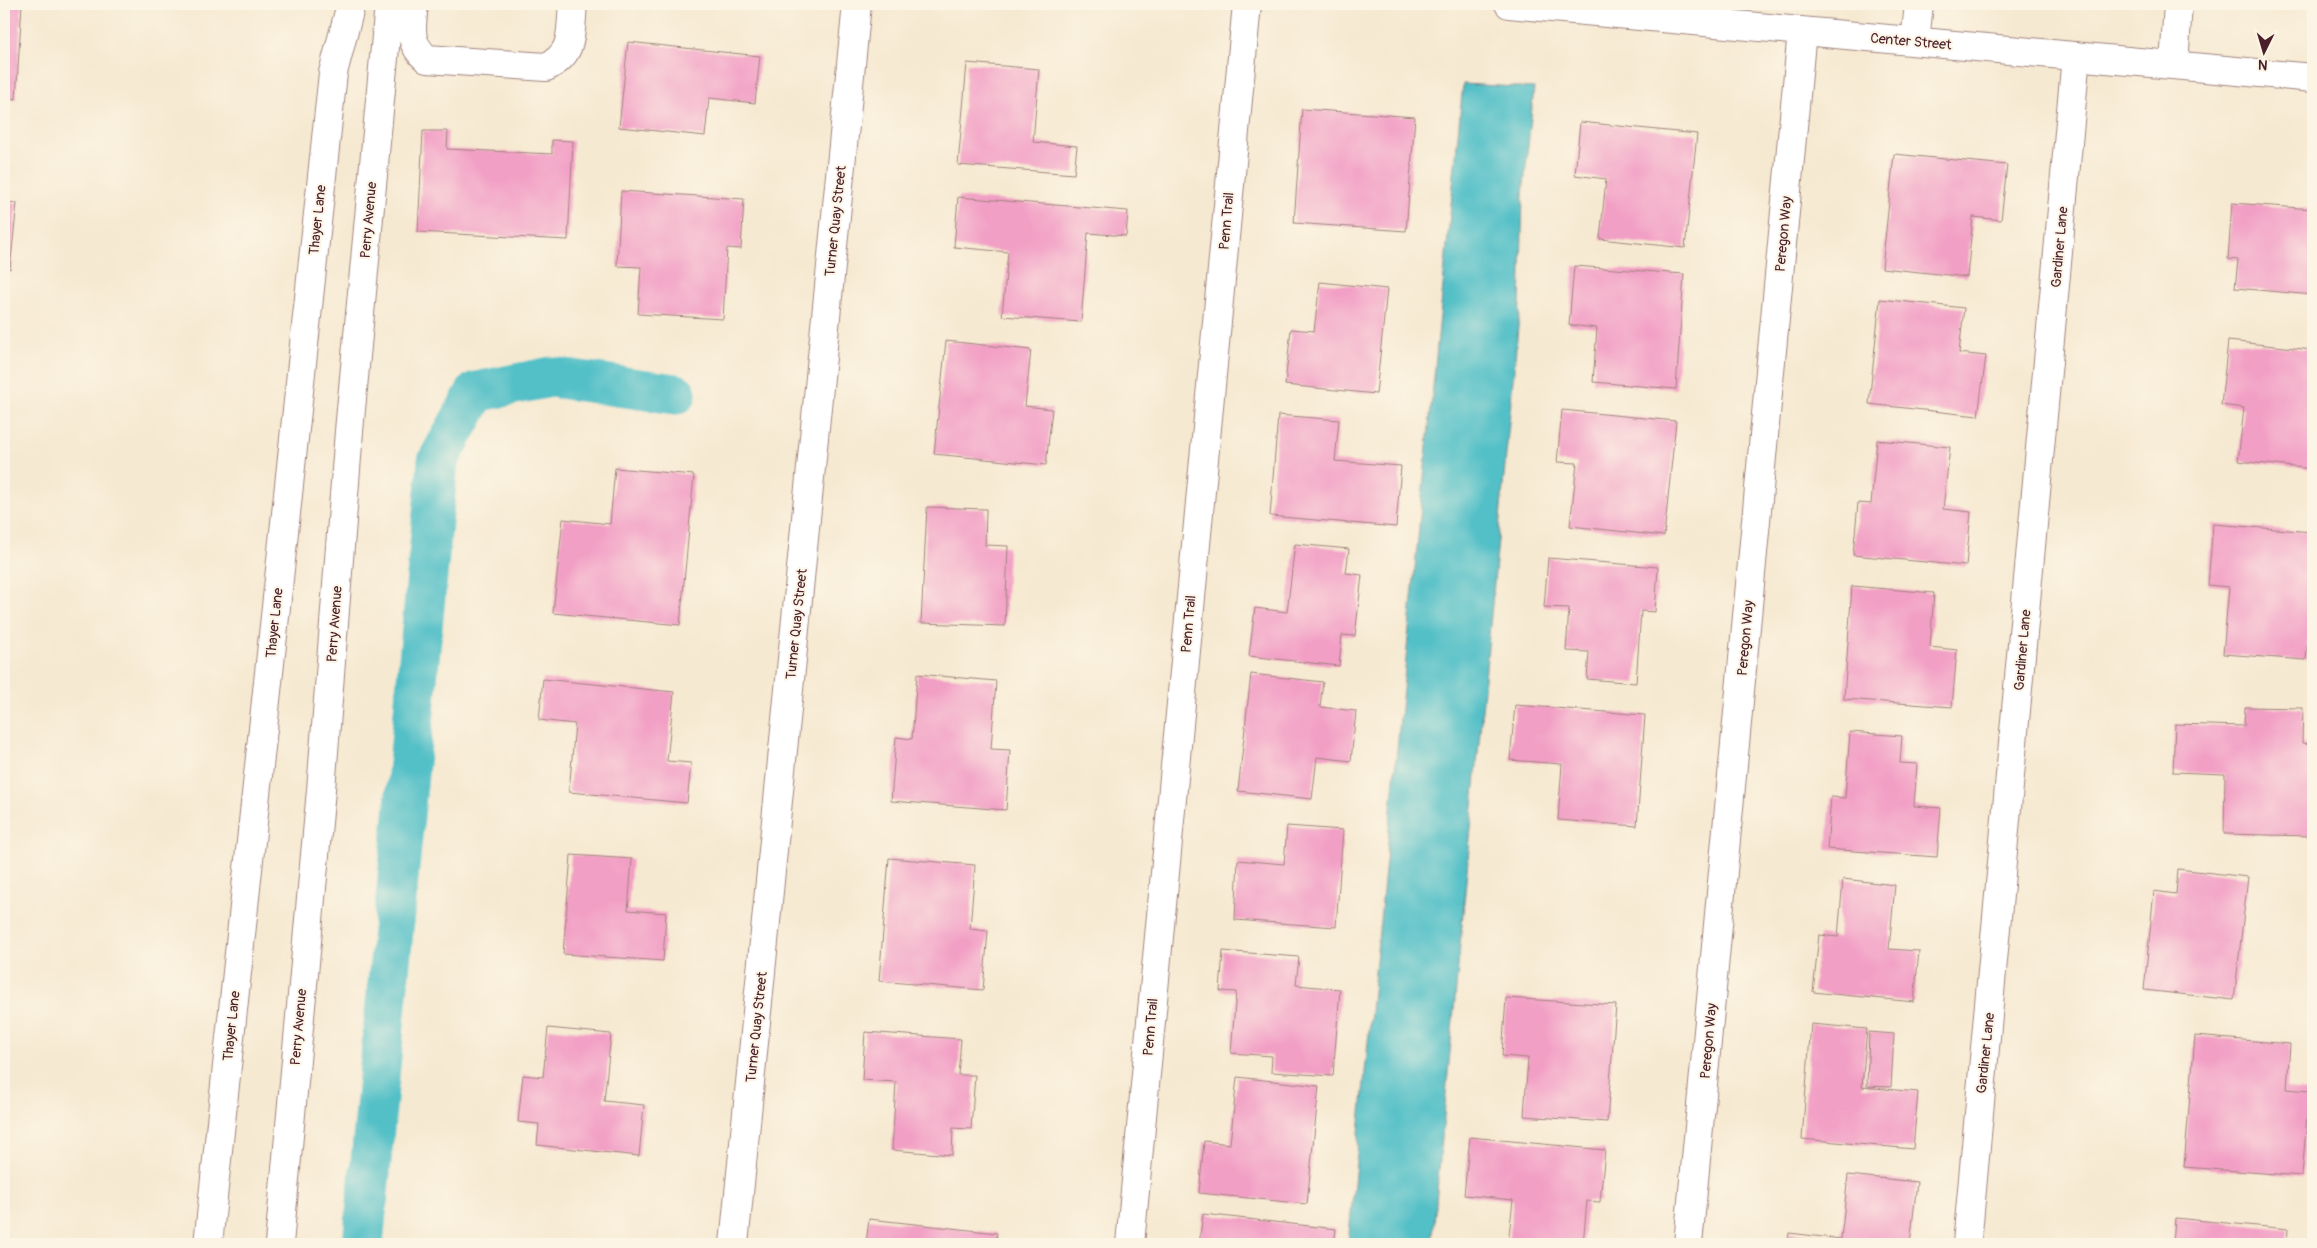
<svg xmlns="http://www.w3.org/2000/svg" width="2317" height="1248" font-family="Pangolin,sans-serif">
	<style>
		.water { fill: #52c0c7; stroke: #4e7079 }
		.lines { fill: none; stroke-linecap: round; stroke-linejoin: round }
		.canal { stroke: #52c0c7; stroke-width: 41 }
		.building { fill: #f29fc5 }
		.minor-casing { stroke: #a0847e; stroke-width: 30 }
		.minor { stroke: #fff; stroke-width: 28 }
		.labels { text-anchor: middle; stroke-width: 4; stroke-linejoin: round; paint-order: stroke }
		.street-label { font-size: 14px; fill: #4a1f2b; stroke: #fcf5e5 }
	</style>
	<rect width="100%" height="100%" fill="#fcf5e5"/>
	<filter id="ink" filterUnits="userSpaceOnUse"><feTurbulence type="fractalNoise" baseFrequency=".02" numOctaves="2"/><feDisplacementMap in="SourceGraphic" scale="10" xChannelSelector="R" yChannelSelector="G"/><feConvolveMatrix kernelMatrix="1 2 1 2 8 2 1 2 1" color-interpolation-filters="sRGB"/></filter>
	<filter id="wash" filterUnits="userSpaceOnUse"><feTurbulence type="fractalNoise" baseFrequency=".0096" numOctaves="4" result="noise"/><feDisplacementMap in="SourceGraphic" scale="20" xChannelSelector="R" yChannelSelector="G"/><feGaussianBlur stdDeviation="1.12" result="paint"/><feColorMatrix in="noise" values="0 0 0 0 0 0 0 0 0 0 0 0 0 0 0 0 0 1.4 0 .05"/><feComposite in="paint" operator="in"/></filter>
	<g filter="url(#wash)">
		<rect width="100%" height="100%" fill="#f6e9d1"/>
		<path class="water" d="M1463,84l71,4 -11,106 -3,111 -88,939h-84z"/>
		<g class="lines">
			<path class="canal" d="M363,1244l75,-783 38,-69 75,-15 125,17"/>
		</g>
		<g id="blocks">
			<path class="building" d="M4,4h18l-6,95 -12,-1z
				M628,42l132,14 -5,47 -46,-5 -4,38 -86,-9z
				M967,63l72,6 -6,73 44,4 -3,28 -116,-9z
				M1302,109l113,8 -9,114 -112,-8z
				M1580,122l117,12 -12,114 -85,-9 6,-60 -31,-4z
				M423,131h25l-1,18 105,5v-14l21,1 -5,99 -150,-8z
				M1894,154l113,11 -6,55 -28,-3 -6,60 -85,-9z
				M621,191l123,8 -3,50 -14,-1 -4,71 -85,-5 3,-47 -24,-1z
				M958,197l170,14 -2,25 -38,-3 -7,89 -79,-6 6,-64 -54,-5z
				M4,202l13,1 -7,66 -6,-1z
				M2232,203l81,6v86l-78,-7 3,-28 -10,-1z
				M1574,266l110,8 -8,115 -83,-7 4,-54 -28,-3z
				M1320,282l67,7 -11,105 -91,-9 6,-56 23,2z
				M1880,299l84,9 -5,45 27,3 -8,60 -109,-12z
				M946,341l85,9 -6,56 27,3 -6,56 -112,-11z
				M2228,341l85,9v119l-75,-8 6,-53 -23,-3z
				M1562,410l114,11 -12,115 -94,-10 7,-63 -20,-1z
				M1278,415l61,5 -4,41 66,5 -5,61 -126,-11z
				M1877,440l73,7 -7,62 28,3 -5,54 -113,-11 5,-52 13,1z
				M615,468l79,7 -14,150 -127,-12 10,-94 47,5z
				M927,507l59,2 -1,36 23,1 -3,80 -84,-3z
				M2213,524l100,8v51l-7,77 -83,-6 6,-67 -21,-2z
				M1295,544l54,5 -3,24 16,2 -7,61 -13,-1 -3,31 -90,-10 6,-48 32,4z
				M1548,558l110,9 -3,45 -14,-1 -5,72 -49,-4 2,-27 -23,-1 3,-43 -25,-1z
				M1852,586l82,7 -4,54 27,3 -5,57 -108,-8z
				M917,674l79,7 -5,68 19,1 -4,60 -115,-9 5,-64 16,2z
				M1251,674l72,8 -3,25 36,4 -5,50 -34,-4 -5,42 -74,-8z
				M543,679l131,13 -7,69 24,2 -4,40 -118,-11 6,-68 -36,-4z
				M1515,705l130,10 -8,111 -79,-6 4,-56 -52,-4z
				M2245,707l58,1 -1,35 11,1v92l-89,-2 1,-60 -52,-2 2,-48 69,2z
				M1850,732l52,4 -2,27 17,1 -3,42 27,2 -4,49 -110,-8 4,-52 14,1z
				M1287,826l56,4 -7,97 -101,-7 3,-60 46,4z
				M571,855l61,4 -4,51 38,3 -3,48 -100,-7z
				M889,858l86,7 -5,64 18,2 -5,59 -104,-9z
				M2178,869l70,8 -14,123 -90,-10 10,-99 22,3z
				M1843,879l52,6 -6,64 30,2 -5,51 -101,-10 6,-57 19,2z
				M1223,951l76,6 -3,28 44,4 -7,87 -62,-4 1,-16 -41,-3 5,-61 -16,-1z
				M1506,998l110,7 -9,117 -83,-6 4,-58 -26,-2z
				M1811,1024l56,5 -5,58 56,5 -5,57 -111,-10z
				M548,1028l63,6 -7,67 40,4 -5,51 -102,-11 2,-21 -21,-2 5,-47 20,2z
				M865,1032l96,7 -3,36h17l-4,54 -18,-1 -1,27 -60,-5 4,-68 -34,-2z
				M1869,1032l25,2 -3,53 -24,-1z
				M2195,1036l95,8 -3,45 22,2 -7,85 -118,-9z
				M1237,1077l82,9 -12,118 -108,-11 5,-52 26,3z
				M1470,1137l135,13 -5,52 -13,-1 -4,43h-75l5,-44 -49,-5z
				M1848,1175l69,7 -7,62h-122l1,-11 52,6z
				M1203,1214l133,15 -2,15h-135z
				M2175,1218l113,11 -1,15h-114z
				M869,1219l128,14 -1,11h-130z"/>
		</g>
	</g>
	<g filter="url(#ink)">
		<use href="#blocks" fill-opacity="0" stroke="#a0847e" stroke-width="1"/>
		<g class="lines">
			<g class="minor-casing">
				<path id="minor" d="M414,4c-2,23 -7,38 13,55l119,8c29,-13 24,-35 27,-63
					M1509,4l804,74
					M1915,41l4,-37
					M2174,65l4,-61
					M208,1244l125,-1171 18,-69
					M279,1244l42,-454 28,-359 40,-427
					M734,1244l123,-1240
					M1130,1244l117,-1240
					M1688,1244l114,-1213
					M1967,1244l109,-1188"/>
			</g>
			<use href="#minor" class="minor"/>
		</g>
	</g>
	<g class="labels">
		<g class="street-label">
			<text transform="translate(1911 41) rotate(5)" y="5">Center Street</text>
			<text transform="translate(317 220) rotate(-84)" y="5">Thayer Lane</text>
			<text transform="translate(368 220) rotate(-85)" y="5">Perry Avenue</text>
			<text transform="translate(835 221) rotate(-84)" y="5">Turner Quay Street</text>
			<text transform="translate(1226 221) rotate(-85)" y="5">Penn Trail</text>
			<text transform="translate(1783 234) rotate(-85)" y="5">Peregon Way</text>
			<text transform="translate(2059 247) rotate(-85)" y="5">Gardiner Lane</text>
			<text transform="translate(274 623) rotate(-84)" y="5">Thayer Lane</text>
			<text transform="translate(334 624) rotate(-86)" y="5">Perry Avenue</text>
			<text transform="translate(796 624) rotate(-84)" y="5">Turner Quay Street</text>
			<text transform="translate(1188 624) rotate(-85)" y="5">Penn Trail</text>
			<text transform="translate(1745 638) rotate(-85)" y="5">Peregon Way</text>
			<text transform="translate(2022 650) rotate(-85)" y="5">Gardiner Lane</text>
			<text transform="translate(231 1026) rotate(-84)" y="5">Thayer Lane</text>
			<text transform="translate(298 1027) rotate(-85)" y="5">Perry Avenue</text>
			<text transform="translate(756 1027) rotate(-84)" y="5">Turner Quay Street</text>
			<text transform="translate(1150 1027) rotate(-85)" y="5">Penn Trail</text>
			<text transform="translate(1708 1041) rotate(-85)" y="5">Peregon Way</text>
			<text transform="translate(1985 1053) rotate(-84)" y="5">Gardiner Lane</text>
		</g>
	</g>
	<rect width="2317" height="1248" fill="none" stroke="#fcf5e5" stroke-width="20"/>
	<g transform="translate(2264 52) rotate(185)" stroke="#fcf5e5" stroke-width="4" paint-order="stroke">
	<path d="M0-4L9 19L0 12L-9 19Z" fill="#4a1f2b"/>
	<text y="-8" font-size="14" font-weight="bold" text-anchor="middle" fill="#4a1f2b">N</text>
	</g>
</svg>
